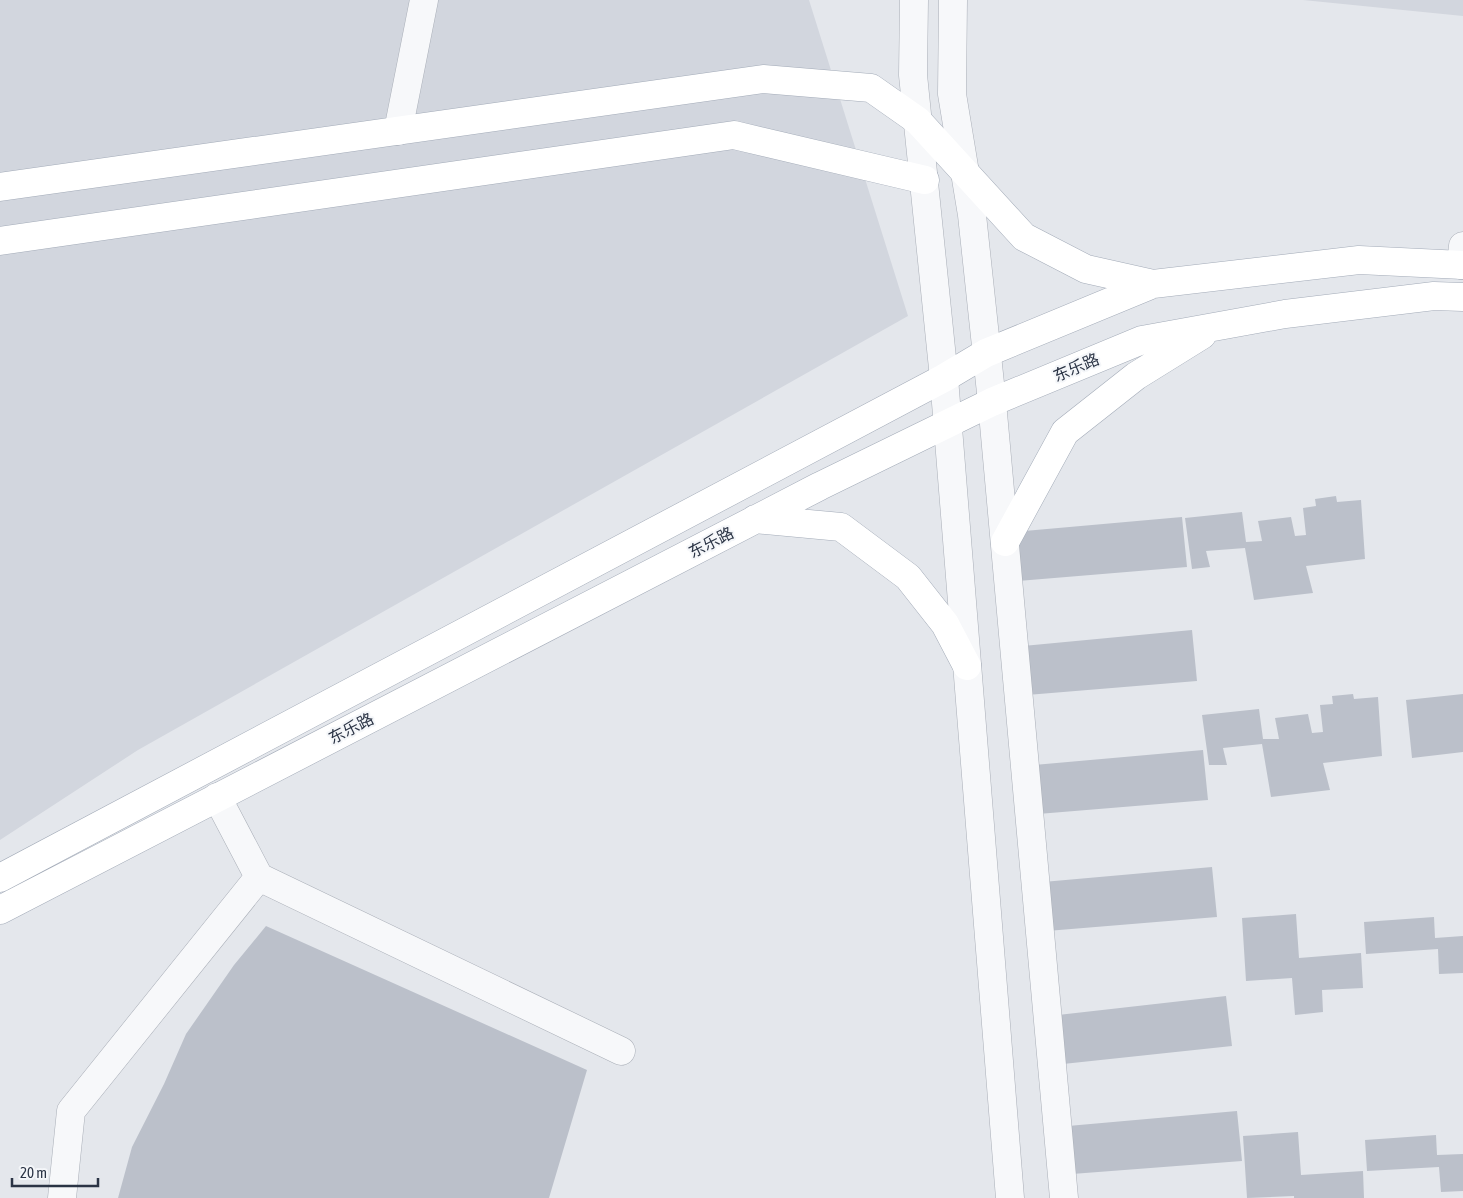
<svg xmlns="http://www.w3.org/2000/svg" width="1463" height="1198" font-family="'Asap Condensed','Noto Sans SC',sans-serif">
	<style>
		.built { fill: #d2d6de }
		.building { fill: #bbc0ca }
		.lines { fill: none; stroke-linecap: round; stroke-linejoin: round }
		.minor-casing { stroke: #a9aeb7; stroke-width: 29 }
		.major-casing { stroke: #a3abb8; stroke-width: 29 }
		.minor { stroke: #f7f8fa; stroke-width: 28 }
		.major { stroke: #fff; stroke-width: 28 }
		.labels { text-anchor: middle; stroke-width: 4; stroke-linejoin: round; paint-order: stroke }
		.street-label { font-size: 16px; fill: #2b3445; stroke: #f4f6f9 }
	</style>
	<rect width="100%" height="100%" fill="#e4e7ec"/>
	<path class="built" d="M0,0h809l99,316 -770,434 -138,90z
		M1303,0h160v16z"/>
	<path class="building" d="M1336,496l1,6 24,-2 4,59 -59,7 7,27 -59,7 -9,-52 -39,3 4,16 -18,2 -7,-51 57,-6 4,30 16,-1 -4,-20 33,-4 4,19 11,-1 -3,-27 13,-2 -1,-7z
		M1182,517l5,50 -169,14 -4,-49z
		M1192,630l5,51 -170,14 -4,-49z
		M1353,694l1,5 24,-2 4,59 -59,7 7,27 -59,7 -9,-53 -39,4 4,17h-18l-7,-50 57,-6 4,30h16l-4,-21 33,-4 4,19 11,-1 -3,-27 13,-1 -1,-8z
		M1463,694v58l-51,6 -6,-58z
		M1203,750l5,50 -170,14 -4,-49z
		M1212,867l5,50 -170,14 -4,-49z
		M1296,914l3,44 62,-5 2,35 -41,2 1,22 -28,3 -3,-37 -46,3 -4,-63z
		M1434,917l1,21 28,-2v37l-24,1 -1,-25 -72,5 -2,-32z
		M266,926l321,144 -38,128h-431l14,-51 32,-63 22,-50 48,-69z
		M1226,996l6,50 -169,18 -5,-49z
		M1237,1111l5,50 -170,13 -4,-48z
		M1298,1132l3,43 62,-4 1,27h-70v-2l-47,2 -4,-62z
		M1436,1135l1,20 26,-1v37l-22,1 -2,-25 -72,4 -2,-31z"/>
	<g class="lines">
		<g class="minor-casing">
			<path id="minor" d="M914,0l-1,75 31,303 66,820
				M953,0l-1,94 20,121 20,187 72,796
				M398,131l26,-131
				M1461,265l2,-19
				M217,797l42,80 362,174
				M62,1198l9,-87 188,-234"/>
		</g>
		<g class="major-casing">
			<path id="major" d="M0,187l763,-108 108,9 47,33 106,116 62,32 67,15 206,-24 104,5
				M0,241l734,-106 191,45
				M755,519l86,8 67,50 37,47 22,42
				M1005,542l60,-110 71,-56 66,-41
				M0,878l944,-500 42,-25 167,-69
				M0,910l820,-424 172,-84 150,-62 143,-26 149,-18 29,1"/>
		</g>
		<use href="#minor" class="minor"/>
		<use href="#major" class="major"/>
	</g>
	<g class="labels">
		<g class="street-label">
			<text transform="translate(1076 367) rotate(-23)" y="6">东乐路</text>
			<text transform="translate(711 542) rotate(-27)" y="6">东乐路</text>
			<text transform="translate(351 728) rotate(-27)" y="6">东乐路</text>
		</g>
	</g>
	<path d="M12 1178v8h86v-8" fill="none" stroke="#2b3445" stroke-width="2.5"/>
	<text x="20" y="1178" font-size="15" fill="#2b3445" stroke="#f4f6f9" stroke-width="4" paint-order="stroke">20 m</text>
</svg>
